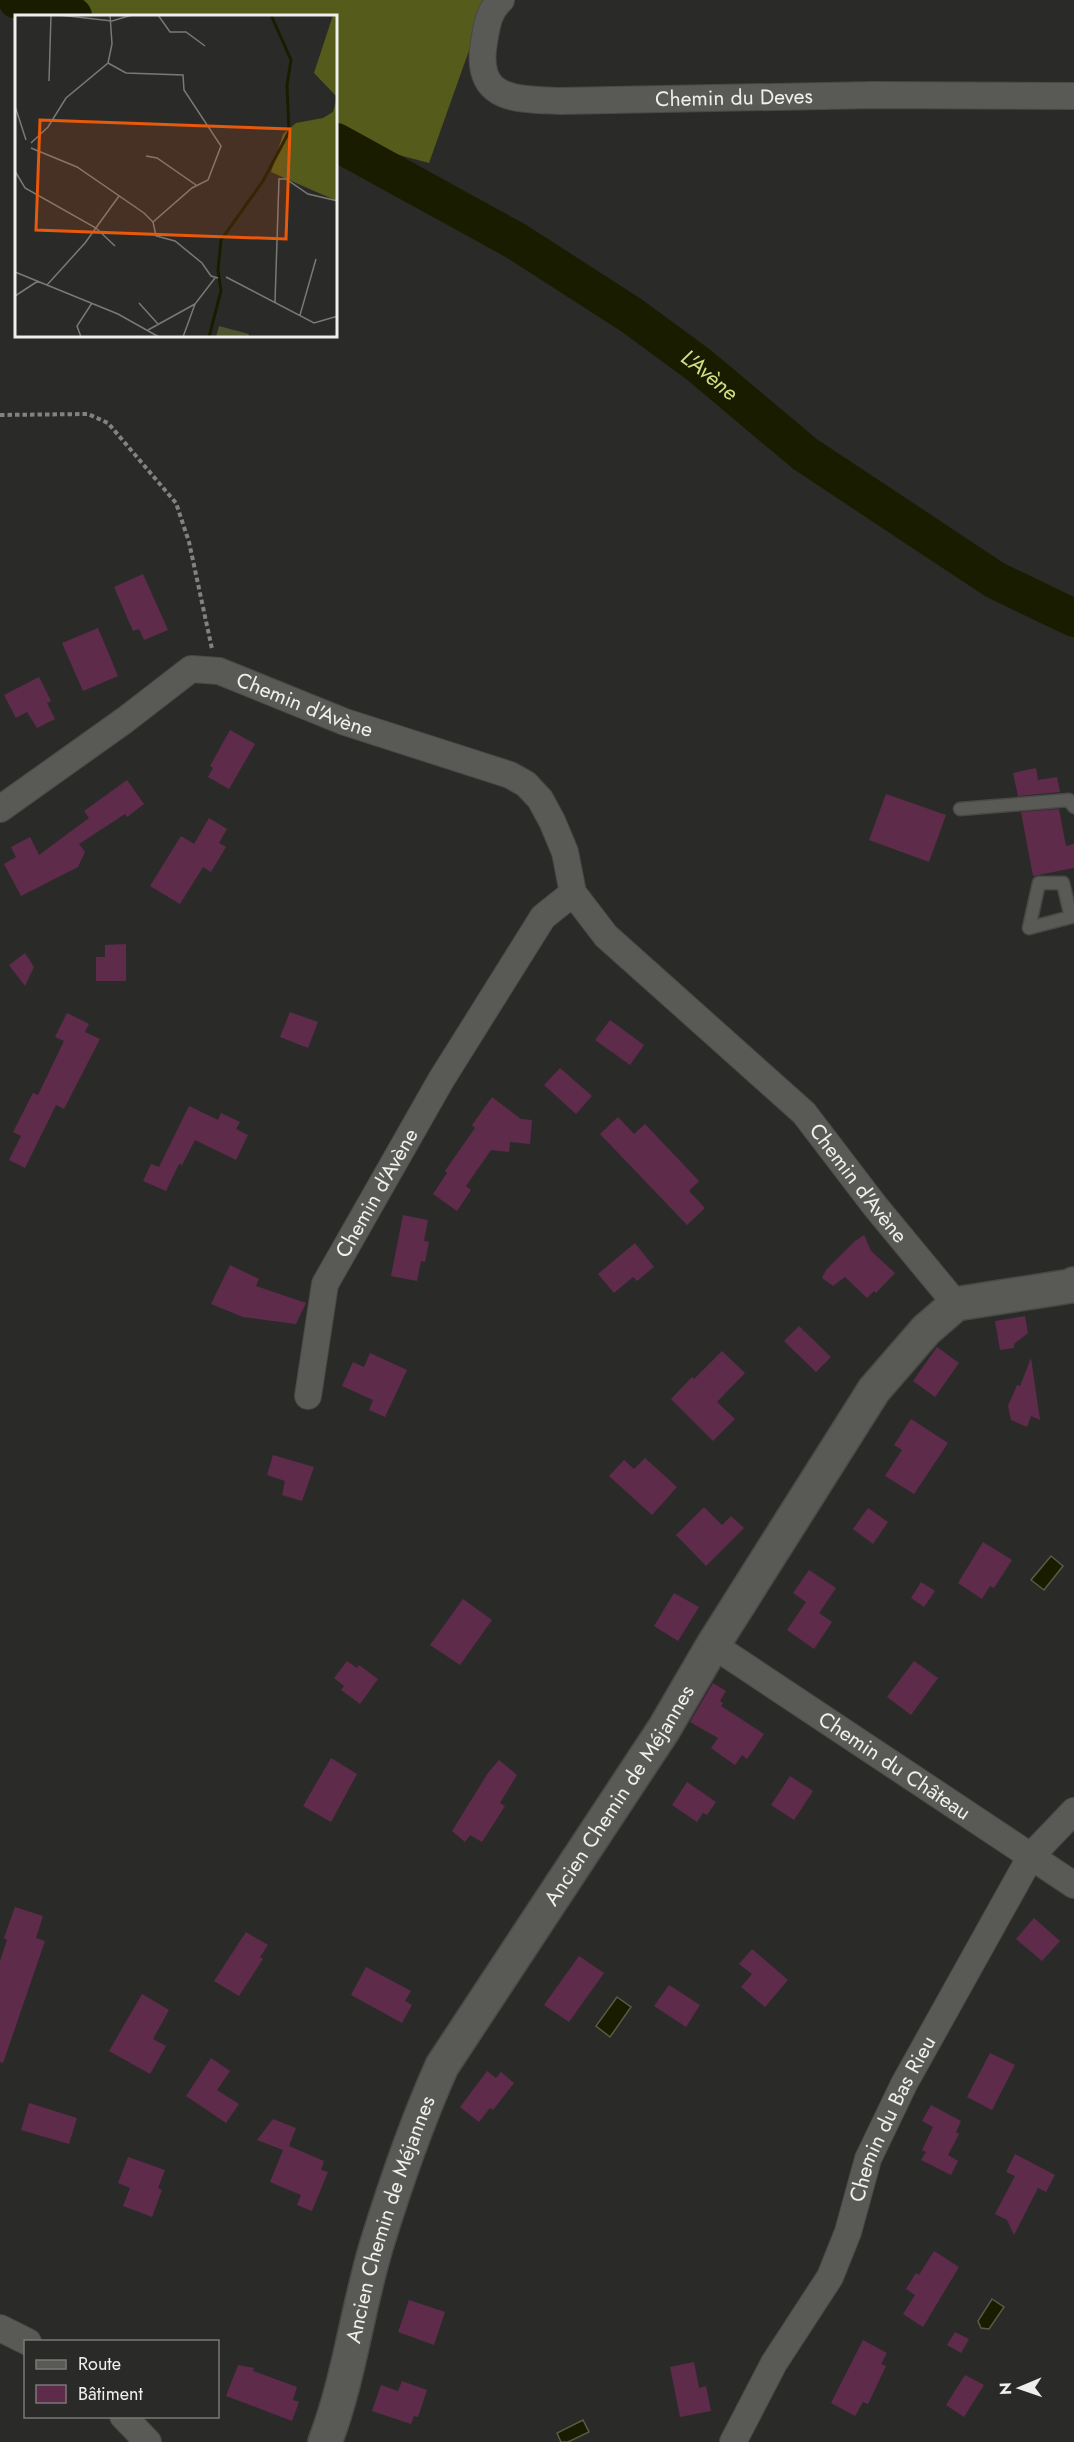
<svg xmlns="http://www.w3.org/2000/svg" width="1074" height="2442" font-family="Jost,sans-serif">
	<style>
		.forest { fill: #555b1a }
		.water { fill: #1a1c00; stroke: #5a5b47; stroke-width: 1.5 }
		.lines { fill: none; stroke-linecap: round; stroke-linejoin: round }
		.river { stroke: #1a1c00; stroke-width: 38 }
		.building { fill: #5f2b4b }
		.lane-casing { stroke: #484846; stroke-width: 15 }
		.street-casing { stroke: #484846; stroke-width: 28 }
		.secondary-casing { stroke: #484846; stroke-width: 36 }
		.path { stroke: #828380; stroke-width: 4; stroke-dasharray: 4.5 3; stroke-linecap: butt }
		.lane { stroke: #595a56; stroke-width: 12 }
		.street { stroke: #595a56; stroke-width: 26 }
		.secondary { stroke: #595a56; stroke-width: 33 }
		.labels { text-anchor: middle; stroke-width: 5; stroke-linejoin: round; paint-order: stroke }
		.street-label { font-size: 21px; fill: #efefed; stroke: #2a2b28 }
		.water-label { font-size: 22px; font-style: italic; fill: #d3df83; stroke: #2a2b28 }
		.inset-river { fill: none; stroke: #1a1c00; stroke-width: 3 }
		.inset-road { fill: none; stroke: #797977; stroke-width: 1.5 }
		.view { fill: #e8590c; fill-opacity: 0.15; stroke: #e8590c; stroke-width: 3 }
		.inset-edge { fill: none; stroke: #efefed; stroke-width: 3 }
	</style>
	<rect width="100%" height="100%" fill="#2a2b28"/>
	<path class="forest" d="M0,0h487l-58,163 -93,-25v-122h-320v7l-16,-18z"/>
	<path class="water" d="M1051,1556l12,10 -19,24 -13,-10z
		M617,1997l14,10 -21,30 -14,-11z
		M992,2299l12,8 -15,22 -8,-1 -3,-7z
		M583,2420l6,12 -21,10h-7l-4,-9z"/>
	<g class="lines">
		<g class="river">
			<path d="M17,0l15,1 41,15"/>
			<path id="s1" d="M336,142l180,99 115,74 68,50 106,89 190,126 79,38"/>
		</g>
	</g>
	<path class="building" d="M143,574l25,56 -24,10 -5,-11 -6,2 -19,-44z
		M98,628l20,48 -35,15 -21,-48z
		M39,677l12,24 -4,2 8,16 -18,9 -10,-16 -11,6 -12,-23z
		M230,730l25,14 -26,45 -21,-12 5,-9 -3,-2z
		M1036,768l2,12 19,-3 3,15 -42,4 -5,-23z
		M127,780l17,24 -17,13 -2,-3 -46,30 6,8 -7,15 -57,29 -17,-32 12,-7 -5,-10 19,-10 9,18 50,-37 -5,-7z
		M886,794l60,21 -17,47 -60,-22z
		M1059,809l7,37 8,-2v24l-41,8 -12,-64z
		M209,818l18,11 -8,14 7,4 -15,25 -8,-5 -23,37 -30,-18 31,-50 13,8z
		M126,944v37h-30v-24h9v-12z
		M25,953l9,14 -9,19 -16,-21z
		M290,1012l28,10 -10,26 -28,-11z
		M67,1013l22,11 -4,8 15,7 -36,70 -8,-4 -31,63 -16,-8 12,-24 -8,-4 20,-39 5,2 26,-54 -9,-4z
		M610,1020l34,25 -14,20 -35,-25z
		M560,1068l32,28 -16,18 -32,-29z
		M492,1097l29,22 11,1 -2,24 -20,-2 -1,10 -18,-2 -25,36 5,4 -14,21 -24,-17 14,-21 -2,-2 30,-43 -3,-3z
		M189,1106l29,14 3,-7 19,9 -4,7 12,6 -12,25 -41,-20 -13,25 -3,-1 -13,27 -23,-10 8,-17 8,3z
		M618,1117l16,17 11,-10 54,57 -10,10 16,17 -18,17 -87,-91z
		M403,1215l25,5 -4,21 5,1 -4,20 -4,-1 -4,20 -26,-5z
		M864,1235l7,16 24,22 -19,20 -2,-2 -7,7 -22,-21 -12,9 -11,-8 4,-8 29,-29z
		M635,1243l19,24 -17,14 -4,-4 -19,16 -16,-19z
		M230,1265l29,14 -3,7 50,17 -10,21 -53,-7 -32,-13z
		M1025,1316l3,17 -14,11v4l-14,2 -5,-29z
		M799,1326l32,31 -15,15 -32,-31z
		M937,1347l22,16 -24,34 -22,-16z
		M722,1351l23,22 -28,29 18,17 -22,22 -42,-42 21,-22 2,2z
		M370,1353l37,17 -22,47 -16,-7 4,-10 -31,-14 11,-24 11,5z
		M1031,1358l9,62 -9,-4 -4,11 -16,-7 -3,-14 9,-21 3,1z
		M911,1419l37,24 -34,51 -29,-18 17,-26 -8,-5z
		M273,1455l41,12 -12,34 -20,-6 3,-14 -18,-6z
		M645,1458l32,29 -25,28 -43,-39 15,-16 10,9z
		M704,1507l18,18 9,-9 13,12 -38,38 -30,-31z
		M868,1508l20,14 -15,22 -20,-15z
		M983,1542l29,18 -18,28 -4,-2 -8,13 -24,-16z
		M809,1570l27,18 -17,25 13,9 -18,27 -27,-19 19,-28 -13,-9z
		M921,1582l14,9 -11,16 -13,-9z
		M674,1593l25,14 -21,34 -24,-15z
		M463,1599l29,21 -32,45 -30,-20z
		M347,1661l10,7 2,-3 19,14 -18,25 -19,-14 3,-4 -10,-8z
		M914,1661l24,17 -27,37 -24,-18z
		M713,1683l13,8 -6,10 3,2 -2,3 43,28 -17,25 -5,-4 -7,10 -24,-17 7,-10 -28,-16z
		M331,1758l26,16 -26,48 -28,-16z
		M499,1760l18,15 -17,28 5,3 -23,36 -12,-7 -5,7 -13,-11 36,-58z
		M790,1776l23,15 -19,29 -23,-15z
		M687,1782l29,20 -9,13 -4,-2 -6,9 -25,-17z
		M15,1907l28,9 -7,22 9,3 -42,122 -3,-1v-101l7,-21 -3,-2z
		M1034,1918l26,23 -18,20 -26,-22z
		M246,1932l22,13 -8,12 3,2 -24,37 -25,-15z
		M752,1949l36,31 -23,27 -24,-20 11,-13 -13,-10z
		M579,1956l25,17 -35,49 -25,-17z
		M366,1967l45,24 -6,10 7,4 -10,18 -51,-28z
		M669,1985l31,20 -14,22 -32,-21z
		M142,1994l27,16 -16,29 13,7 -16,28 -41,-23z
		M990,2053l25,12 -23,45 -25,-13z
		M211,2058l19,13 -13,19 22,14 -13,19 -40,-27z
		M487,2071l9,7 5,-6 13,11 -21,27 -3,-2 -11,14 -19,-15z
		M29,2103l48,15 -8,26 -48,-14z
		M931,2105l30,16 -5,11 3,2 -11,21 10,6 -7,14 -30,-15 5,-8 -4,-2 11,-23 -11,-6z
		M273,2119l23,9 -7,18 35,15 -3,9 7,2 -16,39 -15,-6 4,-10 -31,-13 13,-32 -26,-10z
		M1015,2154l40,21 -9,17 -8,-4 -24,47 -7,-15 -12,-6 20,-38 -9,-4z
		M128,2157l37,13 -7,18 4,2 -10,27 -29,-11 7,-18 -12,-5z
		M934,2251l25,16 -36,60 -20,-13 12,-19 -9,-6 10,-16 3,2z
		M409,2300l36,12 -11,33 -36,-13z
		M955,2332l14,7 -8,14 -14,-8z
		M863,2340l24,13 -6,11 5,2 -18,38 -5,-2 -8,14 -24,-13z
		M694,2362l5,26 7,-2 5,25 -31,6 -10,-50z
		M238,2365l16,3 -1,3 44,16 -4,13 6,2 -7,19 -66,-25z
		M965,2375l19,10 -20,32 -18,-12z
		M402,2381l25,9 -9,27 -4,-1 -3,8 -39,-13 9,-26 17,6z"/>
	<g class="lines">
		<g class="lane-casing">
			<path id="lane" d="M960,809l109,-9 5,7
				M1071,917l-8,-34h-24l-10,45 42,-11 3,-1"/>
		</g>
		<g class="street-casing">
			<g id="street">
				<path id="s2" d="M501,0c-13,12 -14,25 -17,42 -10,60 33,57 77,59l312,-6 201,1"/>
				<path id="s3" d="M0,809l125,-89 66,-51 28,2 126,51 165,53 16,9 14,15 12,22 13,31 8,41 33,43 198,177 71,93 81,98"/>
				<path id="s4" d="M308,1396l17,-112 116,-204 102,-163 30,-24"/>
				<path id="s5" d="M713,1645l361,240"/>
				<path d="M0,2328l28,14"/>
				<path d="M123,2416l25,26"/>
				<path id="s6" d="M733,2442l41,-79 56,-86 18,-45 20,-73 36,-75 127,-228 43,-45"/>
			</g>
		</g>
		<g class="secondary-casing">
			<g id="secondary">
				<path id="s7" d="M325,2442c24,-63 32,-131 51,-195 19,-62 40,-123 66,-181l222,-337 49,-84 161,-255 52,-60 30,-26 115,-18 3,-2"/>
			</g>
		</g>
		<path class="path" d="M0,415l88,-1 20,9 68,80 13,39 23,107"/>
		<use href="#lane" class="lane"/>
		<use href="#street" class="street"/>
		<use href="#secondary" class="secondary"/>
	</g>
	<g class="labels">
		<g class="street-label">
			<text dy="7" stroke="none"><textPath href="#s2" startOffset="338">Chemin du Deves</textPath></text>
			<text dy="7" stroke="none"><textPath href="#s3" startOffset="357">Chemin d'Avène</textPath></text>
			<text dy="7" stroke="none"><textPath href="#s3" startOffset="1122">Chemin d'Avène</textPath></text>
			<text dy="7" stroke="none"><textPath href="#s4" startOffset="218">Chemin d'Avène</textPath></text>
			<text dy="7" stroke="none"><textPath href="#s5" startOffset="218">Chemin du Château</textPath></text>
			<text dy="7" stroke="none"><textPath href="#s7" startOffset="718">Ancien Chemin de Méjannes</textPath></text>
			<text dy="7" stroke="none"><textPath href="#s6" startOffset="362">Chemin du Bas Rieu</textPath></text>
			<text dy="7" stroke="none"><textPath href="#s7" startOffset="232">Ancien Chemin de Méjannes</textPath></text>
		</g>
		<g class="water-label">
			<text dy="8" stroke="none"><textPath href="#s1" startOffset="441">L'Avène</textPath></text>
		</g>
	</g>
	<g transform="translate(15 15)">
		<rect width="322" height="322" fill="#2a2b28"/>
		<path d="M204,311l30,8 -1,3h-32z" fill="#4f5330"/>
		<path d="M318,0h4v186l-66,-29 12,-38 13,-11 27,-5 10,-6 4,-15 -23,-24z" fill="#555b1a"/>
		<path class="inset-river" d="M194,322l12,-46 -3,-21 3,-30 42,-59 26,-49 -2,-47 4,-25 -20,-45"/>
		<path class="inset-road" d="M44,0l53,6 20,-6M143,0l12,17h16l19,14M93,48l18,10 57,2 1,15 37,56 -13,34 -16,8 -39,34M34,66l2,-66M0,91l11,34M16,128l17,-16 18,-29 42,-35 4,-19 -2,-29M16,133l46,19 67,46 9,9 3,14 19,5 27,22 9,13 7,2M131,141l11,2 39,27M0,156l10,17 71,40 19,18M0,257l103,42 41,23M211,262l88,46 24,-7M32,270l38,-42 34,-47M0,281l23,-15M260,287l4,-123h7l22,15 30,7M124,288l19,21M285,300l16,-56M133,315l47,-26M66,322l-4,-11 15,-23M168,322l12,-33 20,-26"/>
		<path class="view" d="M25,105l250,9 -4,110 -250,-9z"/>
		<rect width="322" height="322" class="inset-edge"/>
	</g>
	<rect x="24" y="2340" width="195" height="78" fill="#2a2b28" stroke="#797977" stroke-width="1.5"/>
	<rect x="36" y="2360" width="30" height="9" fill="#595a56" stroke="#797977" stroke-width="1.5"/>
	<text x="78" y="2370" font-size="18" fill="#efefed">Route</text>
	<rect x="36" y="2385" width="30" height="18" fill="#5f2b4b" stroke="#797977" stroke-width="1.5"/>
	<text x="78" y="2400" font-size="18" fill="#efefed">Bâtiment</text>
	<g transform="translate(1020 2388) rotate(268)" stroke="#2a2b28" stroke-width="4.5" paint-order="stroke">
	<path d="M0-4.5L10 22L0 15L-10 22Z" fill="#efefed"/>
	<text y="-9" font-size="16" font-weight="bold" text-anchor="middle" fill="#efefed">N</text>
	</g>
</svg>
